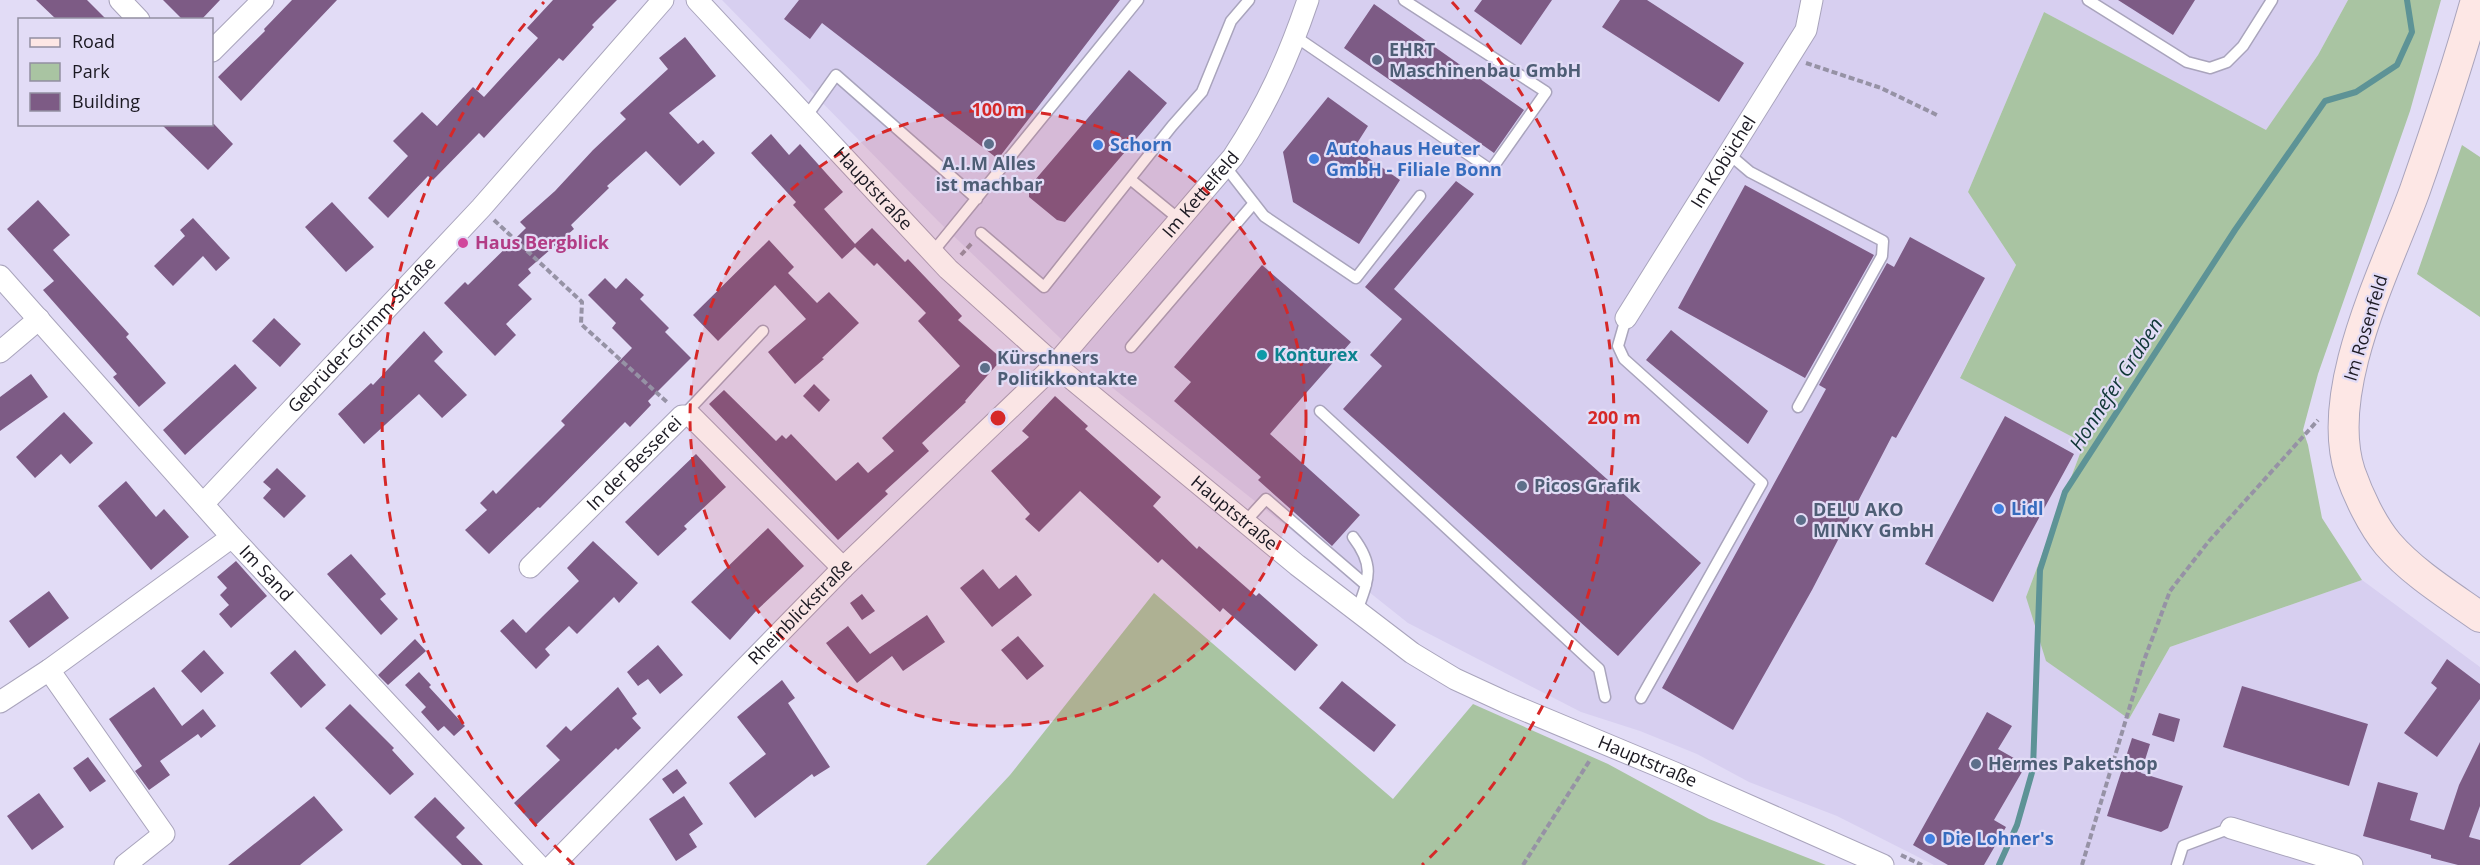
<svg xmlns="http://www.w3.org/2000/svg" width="2480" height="865" font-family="'Open Sans',sans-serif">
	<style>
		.built { fill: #d7cff0 }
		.green { fill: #a9c4a2 }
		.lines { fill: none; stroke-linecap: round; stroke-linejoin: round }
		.stream { stroke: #5d9396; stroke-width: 6 }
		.building { fill: #7d5b85 }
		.lane-casing { stroke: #a9a4bc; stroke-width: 13 }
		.street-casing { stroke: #a9a4bc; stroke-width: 23 }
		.secondary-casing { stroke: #a9a4bc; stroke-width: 32 }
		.path { stroke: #9692a5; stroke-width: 4; stroke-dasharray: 6 3; stroke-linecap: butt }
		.lane { stroke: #fff; stroke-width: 10 }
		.street { stroke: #fff; stroke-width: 21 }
		.secondary { stroke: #fde7e5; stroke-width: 30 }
		.ring { fill: none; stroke: #d62828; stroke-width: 3; stroke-dasharray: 10 8 }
		.service-dot { fill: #5c6f8a; stroke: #e2dcf6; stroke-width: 2 }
		.shop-dot { fill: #3f7fe0; stroke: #e2dcf6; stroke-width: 2 }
		.hotel-dot { fill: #d1479c; stroke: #e2dcf6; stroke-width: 2 }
		.culture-dot { fill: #0f9aa8; stroke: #e2dcf6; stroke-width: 2 }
		.labels { text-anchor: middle; stroke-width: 4.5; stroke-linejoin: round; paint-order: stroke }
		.service-label { font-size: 18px; font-weight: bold; fill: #4e5e75; stroke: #e2dcf6; text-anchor: start }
		.shop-label { font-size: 18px; font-weight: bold; fill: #366cbe; stroke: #e2dcf6; text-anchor: start }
		.street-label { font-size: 18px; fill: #1b1922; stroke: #e2dcf6 }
		.hotel-label { font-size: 18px; font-weight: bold; fill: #b23c85; stroke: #e2dcf6; text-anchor: start }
		.culture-label { font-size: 18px; font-weight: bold; fill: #0d838f; stroke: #e2dcf6; text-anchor: start }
		.water-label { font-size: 20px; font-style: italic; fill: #113838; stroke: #e2dcf6 }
		.centre { fill: #d62828; stroke: #e2dcf6; stroke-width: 3 }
		.ring-label { font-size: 18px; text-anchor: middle; font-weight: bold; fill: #d62828; stroke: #e2dcf6; stroke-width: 4.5; stroke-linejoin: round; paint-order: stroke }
	</style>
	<rect width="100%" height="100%" fill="#e2dcf6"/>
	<path class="built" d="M722,0h1626l-30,55 -52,76 -222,-119 -76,180 48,73 -56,112 124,66 -58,154 103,122 41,-72 192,-67 118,87v198h-546l-97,-49 -88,-34 -52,-28 -57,-23 -59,-19 -173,-89 -299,-238 -171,-164z"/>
	<path class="green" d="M2348,0h93l-31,111 -92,263 -15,56 5,15 14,73 40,62 -192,67 -41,72 -83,-58 -20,-64 58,-154 -124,-65 56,-113 -48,-73 76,-180 222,118 52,-75z
		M2462,145l18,12v160l-63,-43z
		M1154,593l239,206 80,-95 135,60 101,55 117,46h-900l84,-90z"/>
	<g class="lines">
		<path class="stream" d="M1999,865l18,-40 16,-56 7,-199 25,-78 170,-262 90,-129 31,-9 41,-27 15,-33 -5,-32"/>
	</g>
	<path class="building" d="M36,0h51l20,20h-50z
		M163,0h57l-19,20h-18z
		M292,0h45l-96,101 -23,-24 47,-46 -1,-2z
		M553,0h64l-25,25 2,2 -31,34 -4,-3 -75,80 -5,-5 -46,47 -5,-4 -40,42 -20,-20 40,-42 -15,-15 29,-29 15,14 36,-39 11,10 54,-59 -11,-10z
		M799,0h321l-122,159 -176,-136 -12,16 -26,-20z
		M1482,0h70l-31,45 -47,-34z
		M1620,0h27l97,63 -25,39 -117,-75z
		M2118,0h77l-22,35z
		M1374,4l150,106 -30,43 -150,-105z
		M685,37l31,39 -47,37 29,31 5,-4 12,13 -35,33 -34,-35 -39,35 2,2 -38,37 3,4 -46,40 3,4 -13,12 14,14 -26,25 10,11 -21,21 -51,-53 21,-21 3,3 58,-57 -6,-6 35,-31 38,-41 33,-31 -6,-6 48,-44 -9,-11z
		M1129,70l38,33 -102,119 -8,-2 -28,-23v-10z
		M1328,97l40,29 -14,22 46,32 -41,64 -66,-42 -10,-50z
		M161,124h53l19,20 -25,26z
		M771,134l18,21 11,-11 43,48 -19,17 31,35 17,-16 33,34 3,-3 19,20 35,37 -4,4 44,39 -37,42 1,1 -44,41 7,8 -44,40 3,3 -50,46 -129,-136 15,-14 52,51 6,-6 4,4 5,-5 45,47 22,-19 10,11 26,-22 -12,-13 78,-72 -42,-45 8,-8 -49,-50 -3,3 -19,-19 -13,12 -49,-54 3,-3 -45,-49z
		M1456,181l18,13 -80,95 307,274 -83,93 -275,-247 39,-43 -12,-11 32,-36 -37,-32z
		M1745,185l129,70 -69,123 -127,-70z
		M38,200l32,35 -17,15 76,84 -3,3 40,46 -27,24 -26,-30 4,-3 -74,-84 11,-9 -47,-52z
		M332,202l42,45 -28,25 -41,-45z
		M193,218l37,40 -14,13 -13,-15 -30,30 -19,-20 31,-30 -5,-6z
		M1910,237l75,41 -89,160 -4,-2 -80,154 -79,140 -71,-42 164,-299 -7,-4 68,-122 7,4z
		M769,240l25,27 -6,6 29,30 12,-11 30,31 -37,35 2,1 -29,25 -27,-32 38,-33 -31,-34 -57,56 -25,-26z
		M1262,265l89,77 -81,92 90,81 -28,31 -74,-66 3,-3 -87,-76 17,-19 -17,-15z
		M605,278l11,11 10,-11 18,17 -4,4 29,29 -4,4 26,26 -43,43 3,4 -21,22 -5,-5 -85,86 -2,-1 -49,47 -24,-24 22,-20 -7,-7 13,-13 3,4 69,-69 -4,-4 71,-73 -20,-20 4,-5 -28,-28z
		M274,318l27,26 -21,23 -28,-26z
		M1671,330l97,81 -20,33 -102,-84z
		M424,331l19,21 -9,9 33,34 -25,23 -23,-24 -55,50 -26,-30 33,-31 2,2z
		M235,364l22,24 -72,67 -22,-25z
		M31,374l17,23 -48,34v-34z
		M814,384l16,16 -11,12 -16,-16z
		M1055,396l33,30 -3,3 76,68 -8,9 44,43 2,-3 57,50 3,-3 59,52 -23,26 -72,-63 -3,4 -58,-53 -4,4 -78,-72 -41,41 -14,-13 5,-5 -39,-43 38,-34 -7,-6z
		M64,412l29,31 -23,21 -9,-10 -26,24 -19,-21z
		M2005,416l69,38 -81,148 -68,-38z
		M696,454l30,33 -42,39 3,3 -29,27 -33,-34z
		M277,468l29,28 -22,22 -21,-20 8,-9 -8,-7z
		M126,481l30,36 8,-8 25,28 -38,33 -53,-64z
		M768,528l36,38 -47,44 -27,30 -39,-38z
		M593,541l45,42 -19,20 -5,-6 -37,37 -8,-8 -24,23 5,6 -14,14 -36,-38 13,-12 13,14 17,-17 36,-35 -12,-13z
		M351,554l35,40 -6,5 18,20 -17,16 -54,-61z
		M236,561l31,35 -36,32 -12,-14 10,-9 -9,-10 7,-7 -10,-11z
		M983,569l16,20 17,-14 16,20 -40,32 -32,-39z
		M49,591l20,27 -40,30 -20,-27z
		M862,594l13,17 -13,9 -12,-17z
		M927,615l18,27 -42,29 -11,-15 -35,27 -31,-40 22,-17 22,28z
		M1018,636l26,30 -17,14 -26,-30z
		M415,639l11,12 -38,34 -10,-10z
		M658,645l25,30 -23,19 -12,-15 -10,7 -11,-14z
		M204,650l20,23 -23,20 -20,-22z
		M295,650l31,35 -25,23 -31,-35z
		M2447,659l33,25v15l-43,58 -33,-24 33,-45 -6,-5z
		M419,672l12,13 -2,2 36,39 -11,10 -10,-10 -6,5 -17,-19 5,-5 -21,-22z
		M782,680l13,18 -7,5 42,64 -16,10 -2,-3 -57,44 -26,-35 37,-29 -29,-37z
		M1342,681l54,44 -22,27 -55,-44z
		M2242,686l126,38 -19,62 -126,-39z
		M154,687l28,39 21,-17 13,17 -15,12 -3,-4 -38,27 10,14 -21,15 -14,-19 7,-5 -33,-47z
		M618,687l19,27 -5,4 9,10 -23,22 -2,-2 -81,78 -21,-23 46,-43 -14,-14 20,-20 5,5z
		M350,704l44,44 -2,2 22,24 -24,21 -65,-67z
		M1987,712l25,14 -14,23 28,16 -32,55 12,7 -22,38h-36l-35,-20z
		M2159,713l21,6 -6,23 -22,-7z
		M2132,738l18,6 -9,29 42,13 -15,42 -7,4 -54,-16z
		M2480,742v64l-11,31 11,3v25h-22l-27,-7v-3l-68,-19 15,-54 40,11 -8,27 34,10 15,-45z
		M88,757l18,24 -16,11 -17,-24z
		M677,769l10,14 -14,11 -11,-15z
		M39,793l25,34 -32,23 -25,-34z
		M314,796l29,34 -43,35h-72z
		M684,796l19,28 -14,10 8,13 -21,14 -27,-42z
		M435,797l30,31 -9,9 27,28h-21l-48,-48z"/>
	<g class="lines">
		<g class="lane-casing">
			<path id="lane" d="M2088,0l99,62 23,6 17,-6 16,-16 29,-46
				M1296,37l195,133 55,-78 -142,-92
				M806,117l30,-42 141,124
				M1730,155l20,17 133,69 -1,15 -84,151
				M1225,166l39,50 92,62 64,-82
				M1130,179l50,41
				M981,233l63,54 128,-161 30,-34 29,-71 18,-21
				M932,253l206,-253
				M1626,318l-8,28 6,13 138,124 -121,215
				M1131,347l123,-144
				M1320,411l279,258 6,28
				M683,416l80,-85
				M1245,522l21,-23 100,86
				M1353,537c22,29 16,41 4,74
				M2177,865l6,-19 48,-18"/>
		</g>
		<g class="street-casing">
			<g id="street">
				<path d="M120,0l19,20"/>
				<path id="s1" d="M697,0l251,269 107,96 242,200 115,88 43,26 50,23 170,71 208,92"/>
				<path d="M212,51l51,-51"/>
				<path id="s2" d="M0,276l232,261 306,328"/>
				<path id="s3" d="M1626,318l180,-288 6,-30"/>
				<path d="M0,352l39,-33"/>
				<path id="s4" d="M203,504l278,-296 182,-208"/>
				<path id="s5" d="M530,567l152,-151h9l152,152"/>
				<path d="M49,670l115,164 -39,31"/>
				<path d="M0,702l49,-32 183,-133"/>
				<path d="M2231,828l121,37"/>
				<path id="s6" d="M553,865l290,-297 212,-203 178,-208c34,-52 55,-98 75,-157"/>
			</g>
		</g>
		<g class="secondary-casing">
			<path id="secondary" d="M2476,0c-18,64 -39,127 -61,190 -28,78 -92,199 -65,282 8,23 22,53 38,72 25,29 61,51 92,73"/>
		</g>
		<path class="path" d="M1806,63l75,25 58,28
			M494,220l88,82 -1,22 87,79
			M961,255l11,-12
			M1901,855l21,10
			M1523,865l67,-105
			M2082,865l61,-202 27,-72 39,-50 109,-121"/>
		<use href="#lane" class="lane"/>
		<use href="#street" class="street"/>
		<use href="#secondary" class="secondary"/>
	</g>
	<circle cx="998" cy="418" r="308" fill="#d62828" fill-opacity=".12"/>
	<g class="ring">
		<circle cx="998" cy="418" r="308"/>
		<path d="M574 865A616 616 0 0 1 544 2M1452 2A616 616 0 0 1 1422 865"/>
	</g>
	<g class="service-dot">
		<circle cx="1377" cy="60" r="6"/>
		<circle cx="989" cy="144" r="6"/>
		<circle cx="985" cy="368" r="6"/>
		<circle cx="1522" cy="486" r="6"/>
		<circle cx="1801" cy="520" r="6"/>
		<circle cx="1976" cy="764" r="6"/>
	</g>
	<g class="shop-dot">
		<circle cx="1098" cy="145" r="6"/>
		<circle cx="1314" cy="159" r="6"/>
		<circle cx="1999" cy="509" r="6"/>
		<circle cx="1930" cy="839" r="6"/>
	</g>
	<circle class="hotel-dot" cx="463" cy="243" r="6"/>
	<circle class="culture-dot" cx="1262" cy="355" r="6"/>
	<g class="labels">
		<g class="service-label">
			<text x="1389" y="56">EHRT<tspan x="1389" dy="21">Maschinenbau GmbH</tspan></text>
			<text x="989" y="170" text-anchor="middle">A.I.M Alles<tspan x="989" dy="21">ist machbar</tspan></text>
			<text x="997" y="364">Kürschners<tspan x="997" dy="21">Politikkontakte</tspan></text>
			<text x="1534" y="492">Picos Grafik</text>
			<text x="1813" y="516">DELU AKO<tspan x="1813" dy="21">MINKY GmbH</tspan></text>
			<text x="1988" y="770">Hermes Paketshop</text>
		</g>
		<g class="shop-label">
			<text x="1110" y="151">Schorn</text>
			<text x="1326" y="155">Autohaus Heuter<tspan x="1326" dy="21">GmbH - Filiale Bonn</tspan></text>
			<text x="2011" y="515">Lidl</text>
			<text x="1942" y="845">Die Lohner's</text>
		</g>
		<g class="street-label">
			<text dy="6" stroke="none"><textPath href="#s3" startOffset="184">Im Kobüchel</textPath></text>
			<text dy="6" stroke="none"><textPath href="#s1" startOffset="258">Hauptstraße</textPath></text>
			<text dy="6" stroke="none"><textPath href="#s6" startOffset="933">Im Kettelfeld</textPath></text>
			<text transform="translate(2366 328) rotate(-73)" y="6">Im Rosenfeld</text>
			<text dy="6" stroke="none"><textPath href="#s4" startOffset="232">Gebrüder-Grimm-Straße</textPath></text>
			<text dy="6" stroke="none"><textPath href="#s5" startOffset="147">In der Besserei</textPath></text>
			<text dy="6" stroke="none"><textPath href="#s1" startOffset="744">Hauptstraße</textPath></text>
			<text dy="6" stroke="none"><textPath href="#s2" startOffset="399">Im Sand</textPath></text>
			<text dy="6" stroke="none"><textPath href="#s6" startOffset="354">Rheinblickstraße</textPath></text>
			<text dy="6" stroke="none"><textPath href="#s1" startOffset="1230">Hauptstraße</textPath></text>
		</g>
		<g class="hotel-label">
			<text x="475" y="249">Haus Bergblick</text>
		</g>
		<g class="culture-label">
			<text x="1274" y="361">Konturex</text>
		</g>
		<g class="water-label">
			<text transform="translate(2116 384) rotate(-57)" y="7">Honnefer Graben</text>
		</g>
	</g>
	<circle cx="998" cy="418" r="9" class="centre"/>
	<g class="ring-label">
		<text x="998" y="116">100 m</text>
		<text x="1614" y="424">200 m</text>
	</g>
	<rect x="18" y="18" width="195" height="108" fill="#e2dcf6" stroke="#928ea1" stroke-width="1.5"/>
	<rect x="30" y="38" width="30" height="9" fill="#fde7e5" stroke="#928ea1" stroke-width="1.5"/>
	<text x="72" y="48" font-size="18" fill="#1b1922">Road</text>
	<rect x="30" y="63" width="30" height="18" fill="#a9c4a2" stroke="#928ea1" stroke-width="1.5"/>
	<text x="72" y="78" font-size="18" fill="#1b1922">Park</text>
	<rect x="30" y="93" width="30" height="18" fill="#7d5b85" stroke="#928ea1" stroke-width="1.5"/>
	<text x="72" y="108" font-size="18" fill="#1b1922">Building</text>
</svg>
